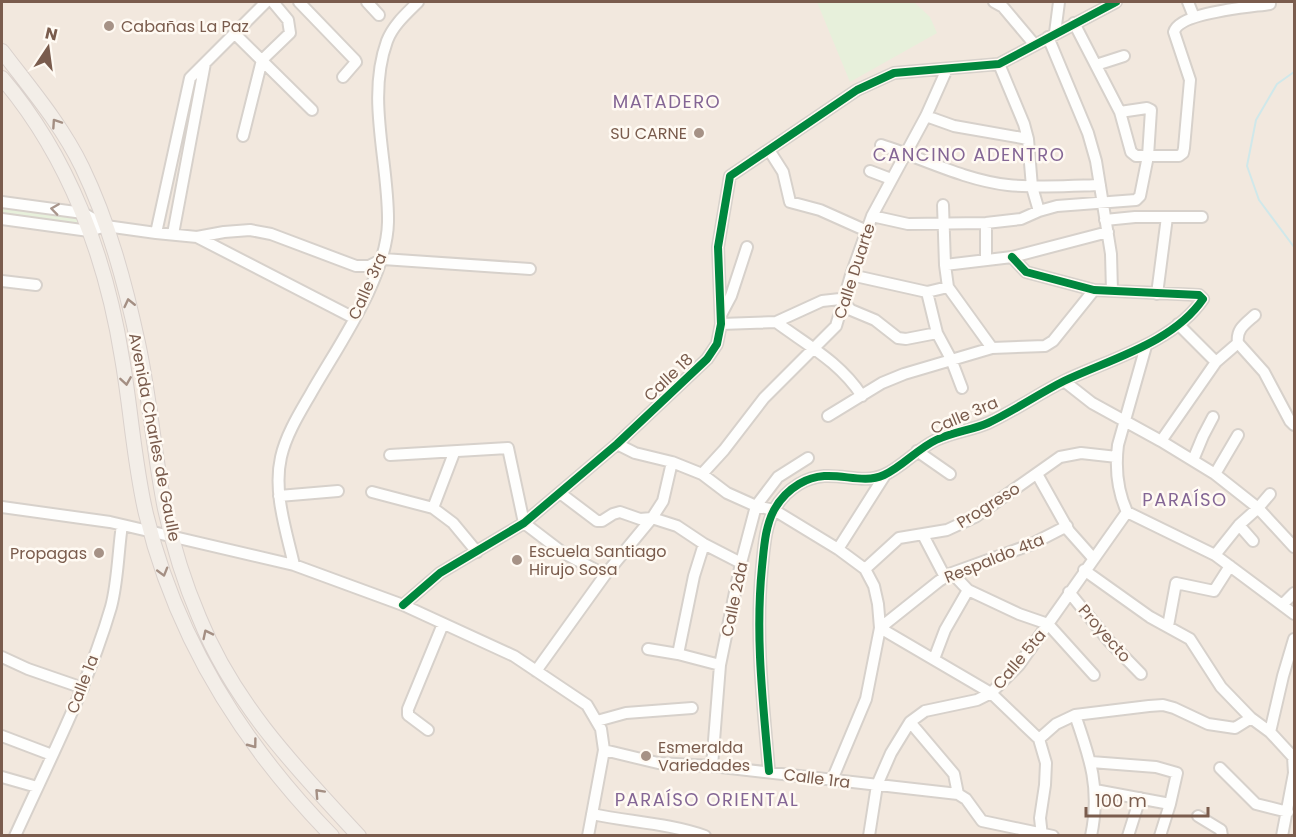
<svg xmlns="http://www.w3.org/2000/svg" width="1296" height="837" font-family="Poppins,sans-serif">
	<style>
		.residential { fill: #f2e8de }
		.green { fill: #e7f0db }
		.lines { fill: none; stroke-linecap: round; stroke-linejoin: round }
		.stream { stroke: #d0e8ea; stroke-width: 2 }
		.minor-casing { stroke: #d7d1cb; stroke-width: 14 }
		.major-casing { stroke: #dad1cc; stroke-width: 16 }
		.minor { stroke: #fefefd; stroke-width: 10 }
		.major { stroke: #f3eee8; stroke-width: 14 }
		.cycleway-casing { stroke: #fffaf3; stroke-width: 11 }
		.cycleway { stroke: #00873e; stroke-width: 8 }
		.oneway { stroke: #a48f83 }
		.oneway2 { stroke: #a8958b }
		.poi-dot { fill: #a69286; stroke: #fffaf3; stroke-width: 2 }
		.labels { text-anchor: middle; stroke-width: 5; stroke-linejoin: round; paint-order: stroke }
		.poi-label { font-size: 16px; fill: #7a5c4d; stroke: #fffaf3; text-anchor: start }
		.street-label { font-size: 16px; fill: #7a5c4d; stroke: #fffaf3 }
		.neighbourhood-label { font-size: 18px; letter-spacing: 1.5px; fill: #846695; stroke: #fffaf3 }
	</style>
	<rect width="100%" height="100%" fill="#f9f5f0"/>
	<path class="residential" d="M2,2h1292v833l-1292,1z"/>
	<path class="green" d="M817,2h97l16,15 7,16 -87,49z
		M2,204l80,11 5,15 -85,-12z"/>
	<g class="lines">
		<path class="stream" d="M1294,72l-17,12 -21,36 -9,46 12,34 35,47"/>
		<g class="minor-casing">
			<path id="minor" d="M299,2l56,58 1,2 -13,15
				M367,2l12,13
				M994,2l9,5 32,38
				M1188,2l6,15
				M1074,23l46,89 11,40 5,4h43l4,-3 1,-5 6,-68 -16,-48c5,-20 77,-25 96,-28
				M234,33l78,77
				M1055,33l4,-31
				M1048,37l40,96 8,28 15,93 1,37
				M999,64l25,60 4,15 4,48 7,24
				M1096,65l28,-9
				M926,116l28,10 74,13
				M243,136l19,-76 28,-27 -2,-13 -15,-18
				M881,145c41,13 83,35 127,40 30,3 61,1 92,0
				M769,150l14,22 7,30 30,8 47,21
				M870,171l21,8
				M2,202l81,11 23,13 50,7 41,4 27,-5 26,-2 21,4 85,32h13l14,-7 147,10
				M943,205l2,60 3,22 44,61
				M872,216l36,8 78,-1 35,-4 18,-8 18,-5 79,-6 4,-4 8,-40 3,-46 -4,-2 -27,4
				M2,219l87,12 17,-5
				M1105,220l30,-3h67
				M156,233l34,-155 76,-76
				M173,234l32,-171
				M197,237l157,81
				M986,260v-37
				M945,265l67,-8 96,-25
				M851,275l76,17 21,-5
				M2,281l34,4
				M927,292l10,41 14,26 11,29
				M1157,294l10,-77
				M721,315l10,-19 16,-49
				M776,322c31,23 64,40 86,74
				M721,324l55,-2 46,-21 18,-2 11,11 24,10 23,18 8,1 31,-6
				M1178,324l38,38
				M1238,343c-2,-14 7,-19 17,-28
				M1146,346l-28,99c-3,24 -1,45 9,67l88,43 79,59
				M1064,381l28,22 69,38 54,33 43,34 36,39
				M828,416l54,-33 22,-9 88,-26 53,-2 8,-5 41,-51
				M1161,441l55,-79 22,-19 26,29 26,49 4,4
				M617,444l18,9 37,9 30,12 25,19 29,13 18,4 64,39 27,20 9,17 4,18 2,24 111,65 48,46 7,24 -1,22 -5,33 2,18
				M917,451l33,23
				M390,455l118,-7 16,75 38,29 43,23
				M1193,460l10,-24 10,-19
				M702,474l22,-24 40,-52 72,-72 15,-51 21,-59 54,-100 21,-47
				M1037,474l32,57 24,27
				M1215,474l23,-39
				M372,492l61,16 20,15 24,29
				M560,493l37,28h5l11,-7 7,-2 20,7 12,-1 25,8 27,18 37,19
				M279,496l59,-5
				M2,507l108,15 184,43 109,40 111,51 73,49 14,24 3,21 -16,86
				M433,508l21,-55
				M1239,525l14,16
				M923,535l22,42
				M838,549l47,-74
				M1215,555l24,-30 19,-17 12,-14
				M294,565c-8,-35 -21,-73 -13,-108 5,-22 18,-43 29,-62 27,-48 77,-117 78,-173 1,-59 -22,-123 -1,-181 6,-16 20,-28 31,-39
				M865,569l34,-31 48,-8 28,-13 85,-60 21,-4 36,4
				M1084,570l66,47 40,22 31,48 30,31 19,14 24,26
				M952,573l16,17 51,24 29,10 46,51
				M1069,592l39,48 33,34
				M1283,604l11,-11
				M403,605l37,-32 84,-50 93,-79 90,-85 10,-15 4,-20 -3,-77 12,-71 127,-86 37,-17 105,-9 117,-62
				M1168,626l8,-43 38,8 16,-25
				M648,649l30,5 42,11
				M678,654l16,-78 10,-32
				M2,657l26,12 55,19
				M934,659l11,-29 23,-40
				M536,671l69,-96 47,-57 11,-17 9,-39
				M1075,715c15,43 26,74 16,121
				M597,721l29,-8 66,-5
				M910,722l44,52 4,20 8,5 16,22 71,15
				M428,730l-20,-15v-6l35,-85
				M1270,732l13,-56 11,-37
				M2,736l50,19
				M1039,739l17,-15 19,-9 74,-9 14,-1 11,3 34,16 27,4 16,-10
				M604,750l54,13 54,3 246,28
				M1091,762l65,5 21,6 -7,31 -10,32
				M712,766l8,-101 21,-102 15,-57 22,-29 30,-19
				M1220,768l36,36 32,8
				M769,771c-6,-68 -14,-135 -7,-204 2,-19 3,-40 12,-57 6,-11 15,-20 25,-26 32,-19 58,3 85,-9 18,-8 33,-26 52,-35 17,-8 36,-10 52,-17 26,-12 50,-29 76,-42 46,-22 109,-38 139,-82l-4,-4 -105,-5 -68,-18 -14,-15
				M2,777l35,10
				M832,780l34,-81 14,-71 59,-47 13,-8 78,-28 37,-19
				M1095,790l75,14
				M592,814c37,8 76,9 113,22
				M1198,816l23,14 1,6
				M15,836c34,-75 73,-150 96,-229 7,-26 7,-56 11,-82
				M869,836l8,-51 14,-32 19,-31 15,-11 52,-11 14,-7 28,-28 108,-153
				M1128,836l12,-38
				M1282,836l12,-63 -1,-16"/>
		</g>
		<g class="major-casing">
			<path id="major" d="M2,51c28,37 59,73 80,116 27,56 43,116 56,176 12,55 16,111 27,166 8,37 19,73 34,108 35,87 97,151 160,219
				M2,78c67,79 104,179 120,280 9,51 12,105 24,156 30,125 97,231 186,322"/>
		</g>
		<use href="#minor" class="minor"/>
		<use href="#major" class="major"/>
		<g class="cycleway-casing">
			<path id="cycleway" d="M403,605l37,-32 84,-50 93,-79 90,-85 10,-15 4,-20 -3,-77 12,-71 127,-86 37,-17 105,-9 117,-62
				M769,771c-6,-68 -14,-135 -7,-204 2,-19 3,-40 12,-57 6,-11 15,-20 25,-26 32,-19 58,3 85,-9 18,-8 33,-26 52,-35 17,-8 36,-10 52,-17 26,-12 50,-29 76,-42 46,-22 109,-38 139,-82l-4,-4 -105,-5 -68,-18 -14,-15"/>
		</g>
		<use href="#cycleway" class="cycleway"/>
	</g>
	<defs><path id="oneway-chevron" d="M-2-3.5L2.5 0L-2 3.5" fill="none" stroke-width="1.6" stroke-linecap="round" stroke-linejoin="round" transform="scale(1.5)"/></defs>
	<g class="oneway">
		<use href="#oneway-chevron" transform="translate(56 123) rotate(-124)"/>
		<use href="#oneway-chevron" transform="translate(129 303) rotate(-103)"/>
		<use href="#oneway-chevron" transform="translate(126 381) rotate(81)"/>
		<use href="#oneway-chevron" transform="translate(163 572) rotate(74)"/>
		<use href="#oneway-chevron" transform="translate(207 634) rotate(-116)"/>
		<use href="#oneway-chevron" transform="translate(253 744) rotate(53)"/>
		<use href="#oneway-chevron" transform="translate(319 793) rotate(-133)"/>
	</g>
	<use class="oneway2" href="#oneway-chevron" transform="translate(55 209) rotate(-172)"/>
	<g class="poi-dot">
		<circle cx="109" cy="26" r="6"/>
		<circle cx="699" cy="133" r="6"/>
		<circle cx="99" cy="553" r="6"/>
		<circle cx="517" cy="560" r="6"/>
		<circle cx="646" cy="756" r="6"/>
	</g>
	<g class="labels">
		<g class="poi-label">
			<text x="121" y="32">Cabañas La Paz</text>
			<text x="687" y="139" text-anchor="end">SU CARNE</text>
			<text x="529" y="557">Escuela Santiago<tspan x="529" dy="18">Hirujo Sosa</tspan></text>
			<text x="87" y="559" text-anchor="end">Propagas</text>
			<text x="658" y="753">Esmeralda<tspan x="658" dy="18">Variedades</tspan></text>
		</g>
		<g class="street-label">
			<text transform="translate(854 271) rotate(-72)" y="6">Calle Duarte</text>
			<text transform="translate(367 286) rotate(-66)" y="6">Calle 3ra</text>
			<text transform="translate(668 377) rotate(-44)" y="6">Calle 18</text>
			<text transform="translate(964 415) rotate(-23)" y="6">Calle 3ra</text>
			<text transform="translate(155 437) rotate(79)" y="6">Avenida Charles de Gaulle</text>
			<text transform="translate(988 505) rotate(-32)" y="6">Progreso</text>
			<text transform="translate(994 558) rotate(-22)" y="6">Respaldo 4ta</text>
			<text transform="translate(734 599) rotate(-78)" y="6">Calle 2da</text>
			<text transform="translate(1105 633) rotate(49)" y="6">Proyecto</text>
			<text transform="translate(1019 659) rotate(-50)" y="6">Calle 5ta</text>
			<text transform="translate(82 684) rotate(-69)" y="6">Calle 1a</text>
			<text transform="translate(817 778) rotate(7)" y="6">Calle 1ra</text>
		</g>
		<g class="neighbourhood-label">
			<text x="667" y="108">MATADERO</text>
			<text x="969" y="161">CANCINO ADENTRO</text>
			<text x="1185" y="506">PARAÍSO</text>
			<text x="707" y="806">PARAÍSO ORIENTAL</text>
		</g>
	</g>
	<rect width="1296" height="837" fill="none" stroke="#7a5c4d" stroke-width="6"/>
	<g transform="translate(48 48) rotate(13)" stroke="#fffaf3" stroke-width="4.5" paint-order="stroke">
	<path d="M0-4.5L10 22L0 15L-10 22Z" fill="#7a5c4d"/>
	<text y="-9" font-size="16" font-weight="bold" text-anchor="middle" fill="#7a5c4d">N</text>
	</g>
	<path d="M1086 807v9h122v-9" fill="none" stroke="#7a5c4d" stroke-width="3"/>
	<text x="1095" y="807" font-size="18" fill="#7a5c4d" stroke="#fffaf3" stroke-width="4.5" paint-order="stroke">100 m</text>
</svg>
